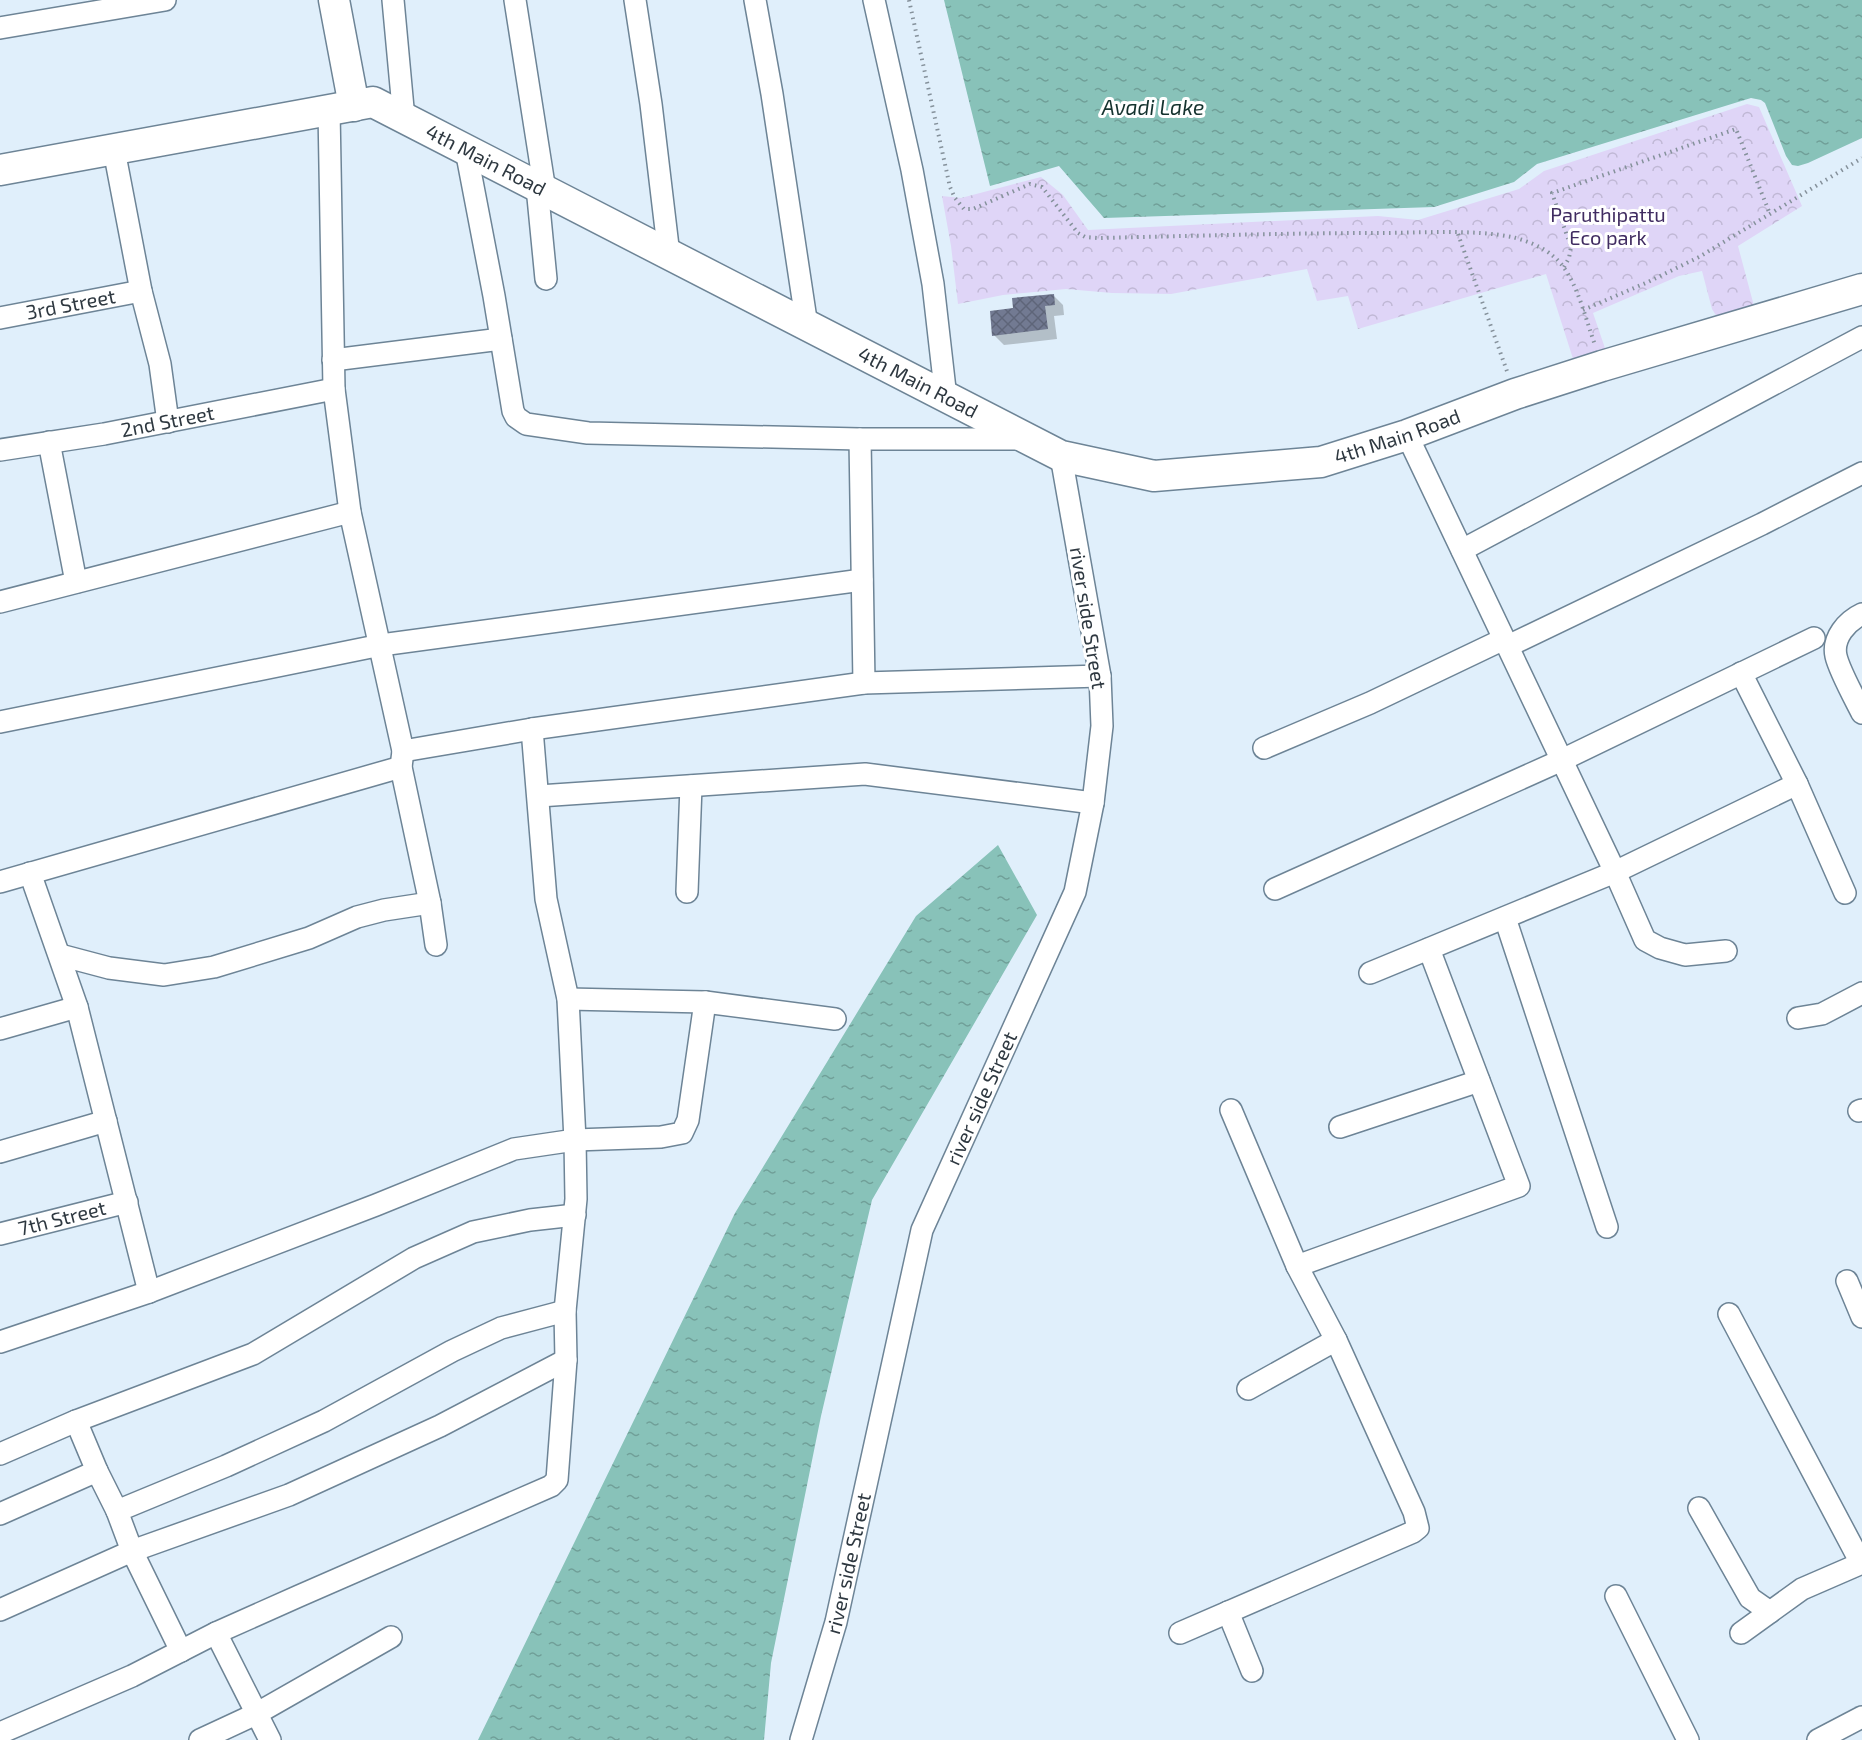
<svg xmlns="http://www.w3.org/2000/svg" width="1862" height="1740" font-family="'Exo 2',sans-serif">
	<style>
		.park { fill: url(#park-crowns) }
		.water { fill: url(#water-ripples) }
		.shadow { fill: #0003 }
		.building { fill: url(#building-cross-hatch) }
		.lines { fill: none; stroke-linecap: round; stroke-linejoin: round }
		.street-casing { stroke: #6d8496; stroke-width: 24 }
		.secondary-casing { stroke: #6d8496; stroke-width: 33 }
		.path { stroke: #85919b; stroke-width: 4; stroke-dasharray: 1.5 4.5; stroke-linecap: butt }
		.street { stroke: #fff; stroke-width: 21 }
		.secondary { stroke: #fff; stroke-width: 30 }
		.labels { text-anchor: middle; stroke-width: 6; stroke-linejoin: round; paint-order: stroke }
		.street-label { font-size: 20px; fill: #2e3840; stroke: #fff }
		.park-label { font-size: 20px; fill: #402c61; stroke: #fff }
		.water-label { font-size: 21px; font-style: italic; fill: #15332f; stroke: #fff }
	</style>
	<defs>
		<pattern id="park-crowns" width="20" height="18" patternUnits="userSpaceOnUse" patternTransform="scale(1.5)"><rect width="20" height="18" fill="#dfd5f7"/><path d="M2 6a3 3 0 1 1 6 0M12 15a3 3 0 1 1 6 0" fill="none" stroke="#c0b8d5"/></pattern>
		<pattern id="water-ripples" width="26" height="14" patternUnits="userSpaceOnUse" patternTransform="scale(1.5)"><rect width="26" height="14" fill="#88c2b9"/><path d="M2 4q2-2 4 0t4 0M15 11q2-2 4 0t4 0" fill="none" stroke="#709f98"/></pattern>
		<pattern id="building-cross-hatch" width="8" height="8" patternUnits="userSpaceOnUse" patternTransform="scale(1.5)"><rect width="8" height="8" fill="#727a92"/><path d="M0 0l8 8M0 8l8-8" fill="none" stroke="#5e6579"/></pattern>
	</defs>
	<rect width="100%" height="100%" fill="#e0effb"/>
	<path class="park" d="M1747,104l12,3 43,99 -64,40 16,60 -37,11 -5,-8 -10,-38 -23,5 -86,37 14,41 -32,11 -29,-91 -188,55 -10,-33 -31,5 -10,-32 -136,25 -59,-1 -46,-4 -63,6 -45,9 -7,-58 -9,-50 19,2 80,-21 22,18 25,35 290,-14 40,4 101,-31 25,-18z"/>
	<path class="water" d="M944,0h918v138l-54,25 -10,3 -6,-1 -6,-9 -21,-53 -4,-3 -10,-2 -214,66 -23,18 -80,25 -330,11 -45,-52 -69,20z
		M998,845l39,70 -165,285 -51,216 -50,247 -7,77h-286l257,-527 181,-297z"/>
	<path class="shadow" d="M1053,295l10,10 1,10 -10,1 3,23 -53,6 -10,-10 21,-25z"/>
	<path class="building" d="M1054,294l1,11 -10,1 3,23 -56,7 -2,-25 23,-3 -1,-10z"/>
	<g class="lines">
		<g class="street-casing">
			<g id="street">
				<path d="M393,0l11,119"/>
				<path d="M515,0l30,191"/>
				<path d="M635,0l16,104 18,151"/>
				<path d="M755,0l17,94 35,232"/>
				<path d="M874,0l38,170 21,114 13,114"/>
				<path d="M0,28l165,-28"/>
				<path d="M329,110l5,279 16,123 53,239 -2,16 29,136 6,42"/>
				<path d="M114,150l27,141 19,73 8,58"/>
				<path d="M466,150l28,146 19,115 3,6 10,7 62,9 272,6h164"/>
				<path d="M537,187l9,92"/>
				<path id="s1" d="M0,318l141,-27"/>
				<path d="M333,360l168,-21"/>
				<path d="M1407,435l208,437 30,68 15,8 25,7 41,-4"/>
				<path d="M860,439l4,244"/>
				<path d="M49,442l27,140"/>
				<path id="s2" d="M0,450l104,-16 230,-45"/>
				<path d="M1462,550l400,-213"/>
				<path d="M0,602l350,-90"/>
				<path d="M1862,614c-15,7 -30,24 -26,42 3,14 19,43 26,57"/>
				<path d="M1508,646l254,-122 100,-51"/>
				<path d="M1741,673l56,111 48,109"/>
				<path d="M0,722l381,-77 481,-65"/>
				<path d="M1264,748l106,-45 134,-64"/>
				<path d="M403,751l129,-22 332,-46 236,-7"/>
				<path d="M539,796l326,-22 228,29"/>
				<path d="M30,873l47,134 72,285"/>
				<path d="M0,882l401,-115"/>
				<path d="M1275,889l287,-129 252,-122"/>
				<path d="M687,892l4,-106"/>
				<path d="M1505,918l102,309"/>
				<path d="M60,955l49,13 55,7 50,-8 95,-29 48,-21 27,-7 46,-7"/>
				<path d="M1370,973l245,-101 182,-88"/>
				<path d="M568,999l137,3 130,17"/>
				<path d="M1798,1018l24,-4 40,-21"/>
				<path d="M0,1029l77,-22"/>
				<path d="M1859,1111l3,-1"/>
				<path d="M1340,1127l139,-46"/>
				<path d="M0,1152l106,-31"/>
				<path id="s3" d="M0,1234l127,-32"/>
				<path d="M1297,1266l222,-80 -90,-237"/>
				<path d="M1847,1281l15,36"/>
				<path d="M1729,1314l132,249"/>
				<path d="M0,1342l149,-50 227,-87 138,-56 61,-9 86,-3 21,-4 6,-13 17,-118"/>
				<path d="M1248,1389l88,-49"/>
				<path d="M76,1421l21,50"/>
				<path d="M0,1454l76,-33 177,-67 161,-96 59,-26 57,-12 45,-5"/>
				<path d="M1699,1508l51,90 20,14"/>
				<path d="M0,1514l97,-43 20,40"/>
				<path d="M1616,1596l72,144"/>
				<path d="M0,1610l132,-59 157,-56 151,-69 126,-66"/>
				<path d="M1228,1612l24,59"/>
				<path d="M216,1633l54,107"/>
				<path d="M1180,1633l233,-101 5,-4 -4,-16 -78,-172 -39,-74 -66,-156"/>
				<path d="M1741,1633l61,-44 60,-26"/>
				<path d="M181,1651l-49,-100 -15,-40 109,-45 98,-45 128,-70 49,-23 64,-17"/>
				<path d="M0,1733l132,-57 84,-43 83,-37 252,-110 6,-6 9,-120 -1,-49 11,-112 -1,-59 -7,-141 -22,-100 -14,-170"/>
				<path d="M200,1740l56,-26 135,-77"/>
				<path id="s4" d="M801,1740l35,-118 86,-392 153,-338 18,-89 9,-77 -2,-50 -39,-220"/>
				<path d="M1818,1740l44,-23"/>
			</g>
		</g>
		<g class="secondary-casing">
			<g id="secondary">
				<path d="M334,0l20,106"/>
				<path id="s5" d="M0,170l373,-68 688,354 93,20 167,-14 86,-27 108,-41 87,-28 260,-77"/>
			</g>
		</g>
		<path class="path" d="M909,0l41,187 5,11 9,11h9l57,-25 12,3 36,46 7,4 13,1c94,-2 188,-5 282,-5 41,0 92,-4 132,4 13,3 31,10 41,19 23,18 32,62 42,89
			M1458,234l50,140
			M1564,267l5,-9 2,-11 -19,-54 184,-64 34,85
			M1583,310l65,-28 51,-25 163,-99"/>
		<use href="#street" class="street"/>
		<use href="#secondary" class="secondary"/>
	</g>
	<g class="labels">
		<g class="street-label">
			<text dy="7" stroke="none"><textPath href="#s5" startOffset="506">4th Main Road</textPath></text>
			<text dy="7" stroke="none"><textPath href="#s1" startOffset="72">3rd Street</textPath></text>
			<text dy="7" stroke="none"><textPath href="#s5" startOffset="992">4th Main Road</textPath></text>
			<text dy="7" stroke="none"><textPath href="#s2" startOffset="170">2nd Street</textPath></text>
			<text dy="7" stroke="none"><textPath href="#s5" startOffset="1496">4th Main Road</textPath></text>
			<text transform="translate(1088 618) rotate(81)" y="7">river side Street</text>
			<text dy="7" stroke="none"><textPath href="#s4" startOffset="669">river side Street</textPath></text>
			<text dy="7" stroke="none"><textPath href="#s3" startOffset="64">7th Street</textPath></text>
			<text dy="7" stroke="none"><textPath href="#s4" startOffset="183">river side Street</textPath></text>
		</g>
		<g class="park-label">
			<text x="1608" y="222">Paruthipattu<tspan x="1608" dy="23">Eco park</tspan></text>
		</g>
		<g class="water-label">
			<text x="1153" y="115">Avadi Lake</text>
		</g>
	</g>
</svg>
